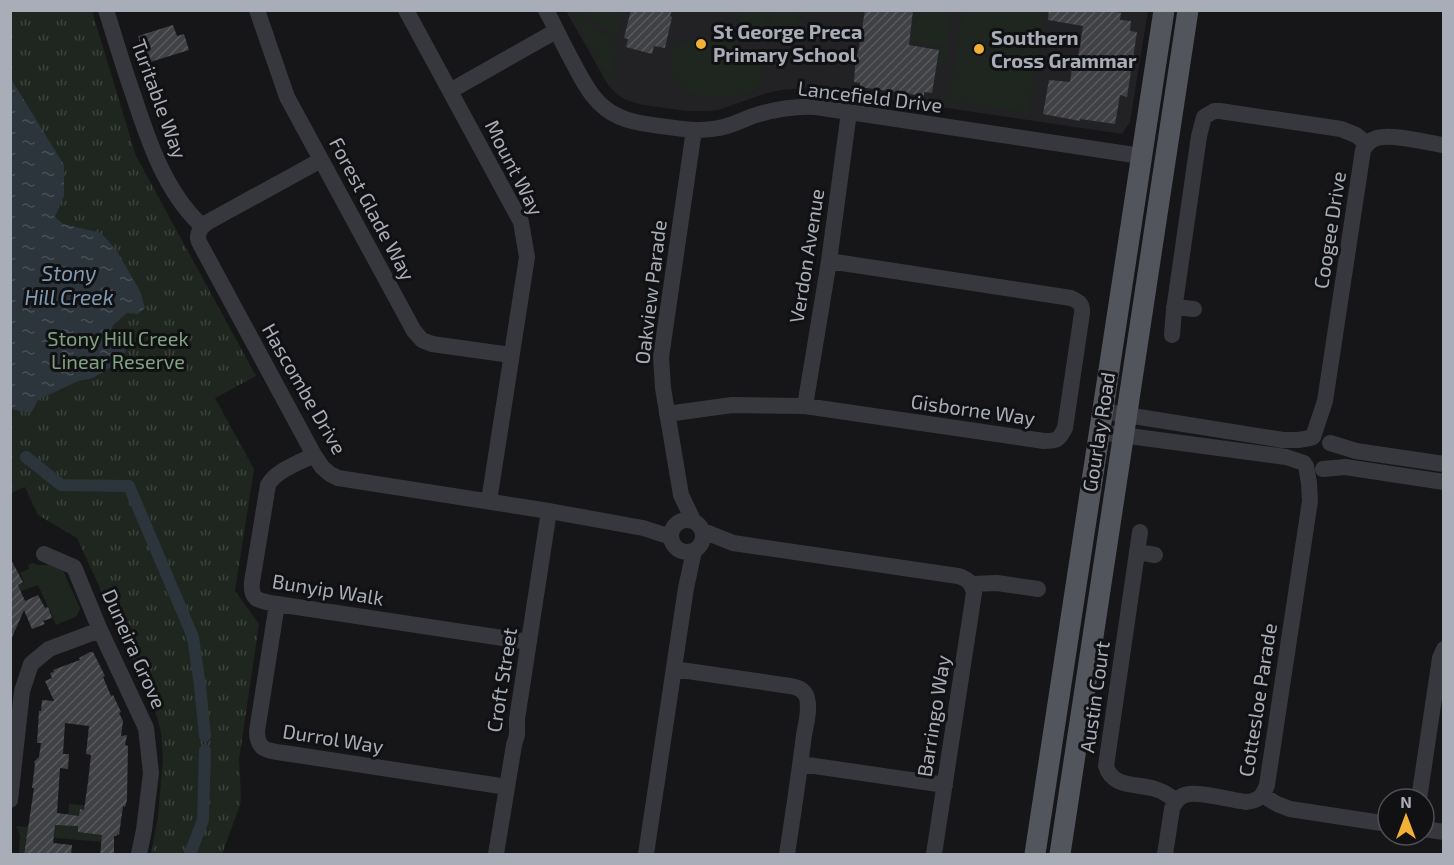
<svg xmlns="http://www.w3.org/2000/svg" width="1454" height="865" font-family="'Exo 2',sans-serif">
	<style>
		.built { fill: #222225 }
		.grass { fill: #1e261f }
		.park { fill: url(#park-tufts) }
		.water { fill: url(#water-ripples) }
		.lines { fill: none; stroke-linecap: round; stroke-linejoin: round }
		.canal { stroke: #2c353c; stroke-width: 12 }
		.building { fill: url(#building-hatch); fill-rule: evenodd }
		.minor { stroke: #37383d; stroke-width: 16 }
		.major { stroke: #53555c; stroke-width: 21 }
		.poi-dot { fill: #f2b134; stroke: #111113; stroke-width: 2 }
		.labels { text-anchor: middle; stroke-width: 6; stroke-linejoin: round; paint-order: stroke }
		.poi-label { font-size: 20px; font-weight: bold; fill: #a8adb8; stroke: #111113; text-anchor: start }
		.street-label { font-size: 20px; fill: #a8adb8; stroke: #111113 }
		.park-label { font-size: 20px; fill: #7fa381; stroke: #111113 }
		.water-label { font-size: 21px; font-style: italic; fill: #7f9bb3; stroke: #111113 }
	</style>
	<defs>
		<pattern id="park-tufts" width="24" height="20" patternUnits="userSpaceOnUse" patternTransform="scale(1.5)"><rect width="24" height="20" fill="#1e261f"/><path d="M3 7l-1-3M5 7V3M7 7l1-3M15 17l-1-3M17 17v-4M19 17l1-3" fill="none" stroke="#3c433d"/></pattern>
		<pattern id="water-ripples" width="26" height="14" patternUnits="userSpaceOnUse" patternTransform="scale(1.5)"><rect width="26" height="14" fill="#2c353c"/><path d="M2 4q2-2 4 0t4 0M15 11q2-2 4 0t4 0" fill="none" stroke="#485056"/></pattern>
		<pattern id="building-hatch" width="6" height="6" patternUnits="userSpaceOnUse" patternTransform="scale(1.5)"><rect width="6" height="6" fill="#404145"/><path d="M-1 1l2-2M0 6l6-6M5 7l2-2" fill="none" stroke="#595a5e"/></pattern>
	</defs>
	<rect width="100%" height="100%" fill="#161618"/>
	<path class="built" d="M566,11h582l-18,111 -8,12 -311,-46 -30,2 -14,3 -49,17 -11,1h-20l-44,-6 -17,-5 -8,-5 -10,-10z"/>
	<path class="grass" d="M579,11h43l-4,20 2,8z
		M740,11h28l-5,30 -27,-4z
		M772,11h27l-6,34 -26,-4z
		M917,11h35l-5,26v15l-3,14 -6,-1 2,-15h2v-4l-33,-5 3,-17h4z
		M963,11h81l-16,101 -79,-11z
		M576,15l42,30 -9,36 -35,-63z
		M700,39c25,-1 46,5 62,25l-3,23c-25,14 -58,17 -81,-4 -3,-3 -6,-8 -9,-11l3,-22 17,-9z
		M33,563c8,4 18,1 27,1l20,44 -3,8 -21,9 -18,-40 -17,6 -3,-6 6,-3 -4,-9 9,-4 -1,-4z
		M69,804l35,3 -12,3 -12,-1 -1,7 -6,-1 5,11v6l36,4v7l-82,-7 7,3 15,1 -1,14 -1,-12 -26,-3 -2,15h-5l1,-19 -4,-9 12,1 26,9 1,-14 13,-6z"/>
	<path class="park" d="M10,11h82l44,145 120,220 -41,22 39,71 -19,122 24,33 -20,136 2,35 -1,10 -18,49h-71l7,-38 5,-58 -2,-26 -8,-28 -76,-166 -39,-23 -13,-28 -14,6z"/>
	<path class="water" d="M11,79l53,86v31l-9,21 8,7 38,9 16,18 23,40 5,17 -7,6 -11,-1 -14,12 -3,9 3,7 9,1 4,9 -7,11 -26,16 -15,3 -40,19 -7,13 -20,-4z"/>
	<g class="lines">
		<path class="canal" d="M26,457l35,28 68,1 64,151 7,49 5,50
			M190,854l13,-34 2,-70"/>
	</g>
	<path class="building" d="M631,10h41l-2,6 2,1 -7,31 -11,-2 -2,8 -26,-7 2,-8 -4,-1z
		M865,10h48l-4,35 30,5 -7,43 -8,-1v4l-64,-9v-4l-6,-1 2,-29 2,1z
		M1049,10h58l14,3 -1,7 11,1 -1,10 7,1 -10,65 -7,-2 -5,29 -35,-5v2l-37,-7 6,-34 21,2 3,-20 4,1 6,-37 -35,-6z
		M173,25l4,11 7,-2 5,16 -42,13 -2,-4h-1l-6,-23z
		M10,558l13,24 -5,3 7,16 13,-6 7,13 3,-1 4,11 -9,3 2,3 -13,5 -8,-19 -14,32z
		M90,652h3l12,24 -2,1 8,19 2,-1 8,17 -2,1 4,8 -2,15 6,-1 -2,10 3,1 -1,54 -2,7 -2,-1 -4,29 -2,-1v2h-3v19h-14l2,-20 -24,-3v-6l-23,-1 -2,18 19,2 -1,10h-47l10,-67h-2l3,-24 -1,-2 5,-5 2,-14h-4l2,-32h2l1,-11 12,1 -9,-20 7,-3 -2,-5 4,-1 -1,-2 27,-10 -1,-2zM65,723l24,3 -3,28 5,1 -3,27 -4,28 -4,-1 -1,7 -22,-3 3,-45 8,1 1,-15h-6z"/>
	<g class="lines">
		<path class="minor" d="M106,10c9,28 17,56 27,84 15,46 32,98 69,132
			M257,10l30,87 127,234 8,9 10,4 79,11
			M406,10l115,212 6,35 -38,244
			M546,10c8,15 15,30 23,45 13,24 24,51 51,62 13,6 26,7 40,9 20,3 39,6 59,2 12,-2 23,-8 34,-12 22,-7 41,-10 63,-9l325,49
			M450,91l106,-60
			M321,160l-113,62c-6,4 -10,8 -10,16l1,4 115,213 8,12 8,7 8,4 211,33 94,17 28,9
			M1174,307l20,2
			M1172,335l2,-25 25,-174 5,-19 10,-6h6l121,18 15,6 11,9
			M805,406l24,-145 20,-149
			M1102,411l181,29h15l12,-2
			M667,414l65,-9 73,1 239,35c13,0 15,-1 21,-13l17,-115c1,-9 -4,-12 -11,-15l-242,-37
			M1099,432l187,25 18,6
			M1313,437l12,-36 38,-251c4,-6 7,-10 14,-12 14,-5 51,5 67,7
			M1330,443l26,8 88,13
			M314,455c-14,7 -39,16 -46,30l-16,97c-2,20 9,19 25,22l252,38
			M1323,469l22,-2 99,15
			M671 536a16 16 0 1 1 32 0a16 16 0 1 1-32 0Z
			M693,520l-12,-25 -18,-107 -2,-31 33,-227
			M703,531l30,12 225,33c10,3 14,7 16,17l-40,261
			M1140,532l-34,234c7,23 31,17 49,23 8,2 15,7 21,12
			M1138,552l17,3
			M44,554l30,13 26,63 46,98 5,45 -7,57 -5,24
			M972,584l25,-1 41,6
			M277,604l-20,127c0,19 10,20 27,22l223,34
			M674,669l116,17c7,1 15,4 17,12 3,12 -1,26 -3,37 -5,40 -11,80 -17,119
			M801,764l144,21
			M1262,795l15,9 13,5 98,15
			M1419,799l21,-141 4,-9
			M10,800l12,-109 9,-27 18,-15 51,-19
			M1424,829l20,3
			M496,854l18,-109 3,-10v-16l32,-208
			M646,854l40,-266 8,-37
			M1165,854l7,-45c3,-8 8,-14 17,-15 13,-2 42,6 57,8 12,-1 17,-6 21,-17l43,-284 -1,-18 -3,-17"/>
		<path class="major" d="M1035,854l129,-844
			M1060,854l128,-844"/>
	</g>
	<g class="poi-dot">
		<circle cx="701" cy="44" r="6"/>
		<circle cx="979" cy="49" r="6"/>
	</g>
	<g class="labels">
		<g class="poi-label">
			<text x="713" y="39">St George Preca<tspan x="713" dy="23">Primary School</tspan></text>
			<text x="991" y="45">Southern<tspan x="991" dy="23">Cross Grammar</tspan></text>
		</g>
		<g class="street-label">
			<text transform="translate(870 97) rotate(7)" y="7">Lancefield Drive</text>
			<text transform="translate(159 99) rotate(70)" y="7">Turitable Way</text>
			<text transform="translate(514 168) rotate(63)" y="7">Mount Way</text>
			<text transform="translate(372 209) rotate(62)" y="7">Forest Glade Way</text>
			<text transform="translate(1330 230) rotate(-81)" y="7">Coogee Drive</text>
			<text transform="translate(807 256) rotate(-81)" y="7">Verdon Avenue</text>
			<text transform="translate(651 292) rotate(-83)" y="7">Oakview Parade</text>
			<text transform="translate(304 389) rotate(60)" y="7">Hascombe Drive</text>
			<text transform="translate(973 410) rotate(8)" y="7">Gisborne Way</text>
			<text transform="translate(1099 432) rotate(-81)" y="7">Gourlay Road</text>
			<text transform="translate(328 590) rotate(9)" y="7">Bunyip Walk</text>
			<text transform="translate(134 649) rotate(66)" y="7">Duneira Grove</text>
			<text transform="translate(502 680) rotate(-81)" y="7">Croft Street</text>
			<text transform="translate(1095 697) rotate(-82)" y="7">Austin Court</text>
			<text transform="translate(1258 700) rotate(-81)" y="7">Cottesloe Parade</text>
			<text transform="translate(934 716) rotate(-81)" y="7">Barringo Way</text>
			<text transform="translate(333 739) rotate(9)" y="7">Durrol Way</text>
		</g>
		<g class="park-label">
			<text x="118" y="346">Stony Hill Creek<tspan x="118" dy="23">Linear Reserve</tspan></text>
		</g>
		<g class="water-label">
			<text x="69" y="281">Stony<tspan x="69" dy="24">Hill Creek</tspan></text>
		</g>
	</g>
	<rect width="1454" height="865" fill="none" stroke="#a8adb8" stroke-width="24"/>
	<g transform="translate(1406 817)"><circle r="28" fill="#111113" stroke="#4d4f55" stroke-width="1.5"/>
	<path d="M0-4.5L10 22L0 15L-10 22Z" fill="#f2b134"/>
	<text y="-9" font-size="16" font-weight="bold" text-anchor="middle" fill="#a8adb8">N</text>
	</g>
</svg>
